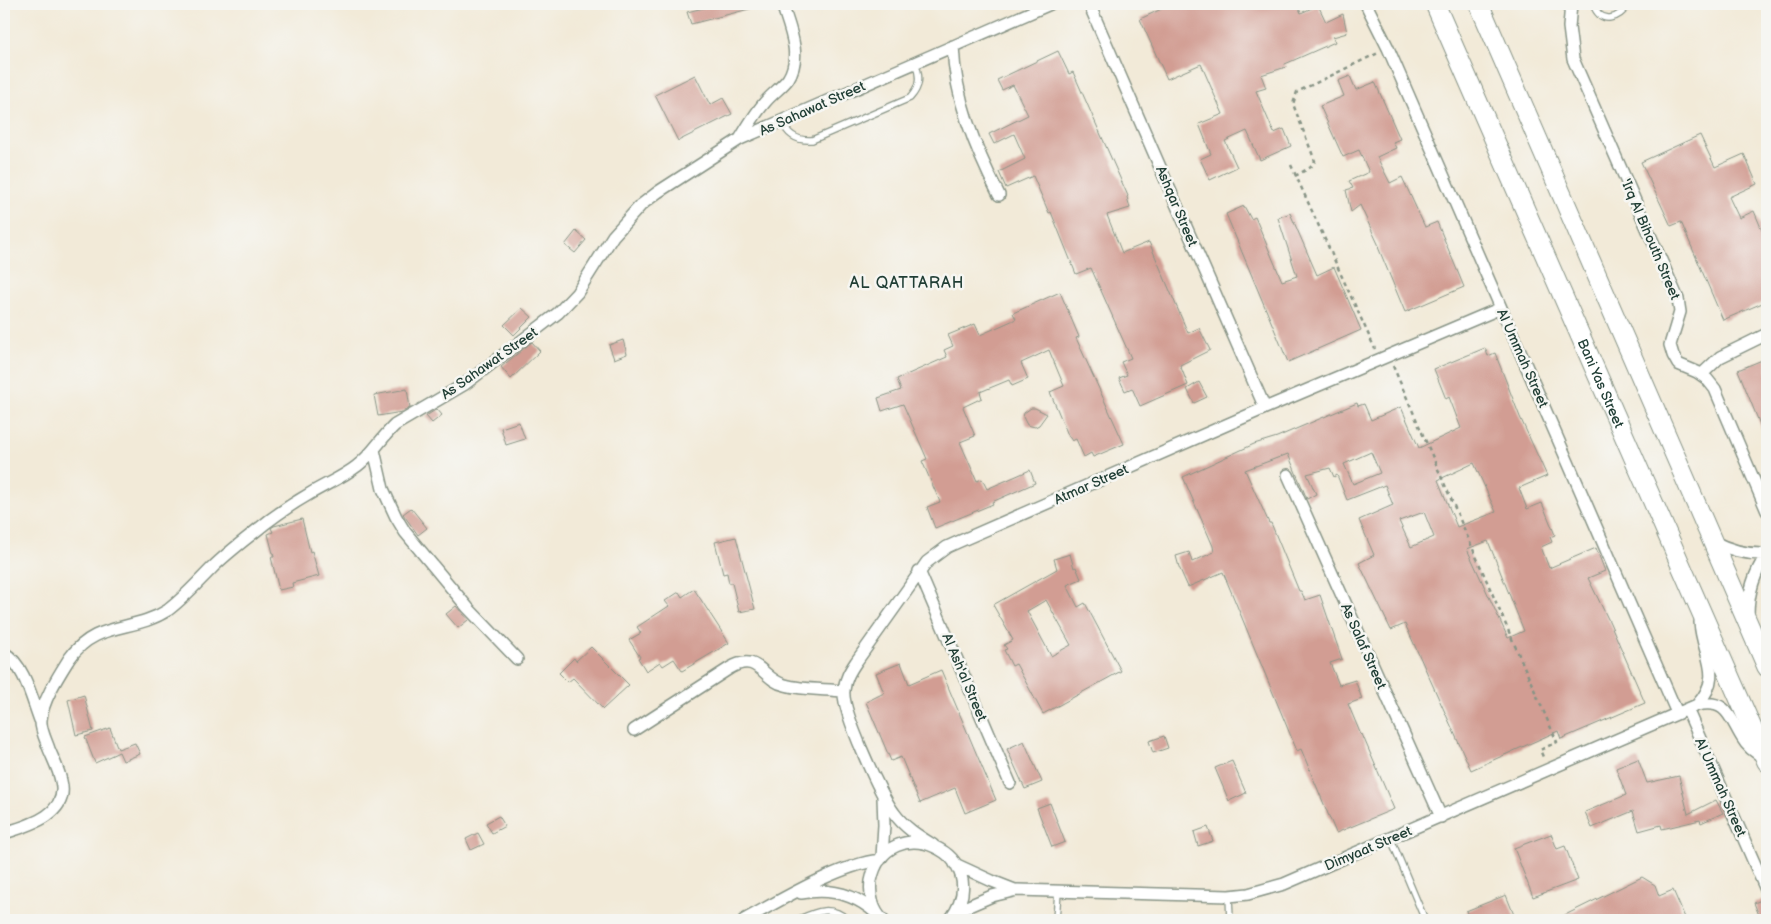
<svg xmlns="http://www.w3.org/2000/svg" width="1771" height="924" font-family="'Balsamiq Sans',sans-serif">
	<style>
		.building { fill: #d29d93; fill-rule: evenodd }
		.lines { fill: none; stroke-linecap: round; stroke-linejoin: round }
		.service-casing { stroke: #889486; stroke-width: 8 }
		.minor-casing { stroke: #889486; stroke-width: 14 }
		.primary-casing { stroke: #889486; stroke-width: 21 }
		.path { stroke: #889486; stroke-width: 2.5; stroke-dasharray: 4 4; stroke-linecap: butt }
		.service { stroke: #fff; stroke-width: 5.5 }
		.minor { stroke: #fff; stroke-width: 11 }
		.primary { stroke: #fff; stroke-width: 19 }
		.labels { text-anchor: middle; stroke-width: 5; stroke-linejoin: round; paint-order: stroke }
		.street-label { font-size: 14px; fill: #1f3d34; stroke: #f6f6f2 }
		.quarter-label { font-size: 16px; letter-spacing: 1px; fill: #1f3d34; stroke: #f6f6f2 }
	</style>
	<rect width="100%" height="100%" fill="#f6f6f2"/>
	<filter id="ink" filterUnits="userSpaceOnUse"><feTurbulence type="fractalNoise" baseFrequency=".02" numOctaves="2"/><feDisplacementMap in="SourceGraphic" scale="10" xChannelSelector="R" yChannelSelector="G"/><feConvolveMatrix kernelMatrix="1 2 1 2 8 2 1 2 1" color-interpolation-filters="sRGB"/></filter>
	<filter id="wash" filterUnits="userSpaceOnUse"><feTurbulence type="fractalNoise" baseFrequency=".0096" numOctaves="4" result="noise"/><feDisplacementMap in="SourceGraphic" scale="20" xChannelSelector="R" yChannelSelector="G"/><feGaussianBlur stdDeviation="1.12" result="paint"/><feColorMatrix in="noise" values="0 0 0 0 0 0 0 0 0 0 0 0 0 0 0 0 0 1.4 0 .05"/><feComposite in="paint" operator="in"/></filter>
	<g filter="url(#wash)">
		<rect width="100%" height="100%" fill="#f2ead8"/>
		<g id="blocks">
			<path class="building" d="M720,4h32l1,4 -62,16 -4,-12z
				M1172,4h125l4,9 17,-8 8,17 17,-8 4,19 -14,4 2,5 -50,22 1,3 -25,8 5,13 -10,3 18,42 10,-4 7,17 -31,14 -13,-29 -22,10 12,26 -27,13 -10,-21 11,-5 -12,-30 24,-10 -9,-20 -13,-30 -34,15 -27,-60z
				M1058,51l11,23 4,-2 55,124 -1,1 3,11 -23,7 15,38 27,-11 39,91 11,-5 11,22 -30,15 8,20 -48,21 -8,-18 -7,3 -6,-13 8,-3 -6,-13 10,-4 -40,-90 -15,6 -25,-62 -2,1 -16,-37 -27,12 -7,-16 26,-13 -11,-25 -20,10 -5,-10 39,-19 -15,-30 -11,5 -5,-10z
				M695,75l15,30 13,-7 9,16 -54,27 -23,-46z
				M1350,76l6,14 19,-8 25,57 -7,3 3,6 -19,9 13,26 12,-6 23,50 12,-5 27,65 -59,25 -27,-65 1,-1 -19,-41 -9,7 -5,-22 7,-2 -4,-7 20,-9 -10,-22 -16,7 -23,-51 24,-10 -6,-15z
				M1700,135l15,32 29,-13 13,30 -28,13 10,21 15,-7 13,31v59l-44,19 -42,-98 -10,4 -30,-64z
				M1244,206l7,13 4,-2 27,64 15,-5 -19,-58 12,-5 27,62 17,-8 27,63 -73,32 -62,-148z
				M576,231l10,9 -11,13 -10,-8z
				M1060,292l19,45 -3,1 48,106 -31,13 -2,-4 -7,4 -8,-18 -4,2 -4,-6 -18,-43 14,-6 -15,-36 -17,8 -11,5 7,16 -16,7 -3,-6 -29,12 2,6 -19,9 12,29 -15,6 17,39 5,-2 5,10 43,-19 5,13 -43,19 1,2 -58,24 -8,-21 13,-5 -18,-41 5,-2 -24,-55 -21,7 -4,-13 23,-8 -4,-11 50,-22 -3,-7 9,-4 -5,-11 27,-11 5,11 36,-16 -3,-6z
				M522,308l10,9 -18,18 -10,-10z
				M623,340l4,14 -13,5 -5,-14z
				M532,342l8,9 -29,28 -10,-12z
				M1485,348l3,8 7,-3 25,64 27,59 -28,12 8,21 15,-6 13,32 -5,2 2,5 -11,5 8,21 47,-20 9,23 -17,7 22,45 35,80 -84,36 -3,-8 -87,39 -66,-146 -14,6 -32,-67 15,-8 -15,-35 34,-15 -8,-20 -38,15 -10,-25 -3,2 -4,-9 -23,6 9,20 -9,5 -19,-45 -43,16 24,53h2l28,68h2l4,9 15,-5 22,64 -12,4 9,22 16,-5 7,19 -14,5 13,31 1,-1 32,75 -58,24 -35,-84 -4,2 -74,-179 -35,15 -9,-20 -3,-11 13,-4 3,10 22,-10 -1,-6 -30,-69 71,-33 23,-7 80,-34 1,3 6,-2 7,16 30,-13 18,41 42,-20 -12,-31 -3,2 -12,-30zM1371,452l9,21 -27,11 -9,-20zM1474,463l22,49 -39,15 -19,-47zM1424,512l10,25 -23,10 -12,-26zM1488,541l36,90 -16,7 -41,-89z
				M1767,358v84l-29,-72z
				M1199,382l8,15 -13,6 -7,-14z
				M407,389l3,19 -8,4 -24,4 -4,-21z
				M1031,408h4l12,6 -8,11 -4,2 -8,-2 -4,-8 1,-4z
				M437,409l5,6 -10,8 -6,-7z
				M519,422l6,17 -19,6 -5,-17z
				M411,508l16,20 -9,7 -15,-21z
				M302,519l8,33 2,-1 7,25 -27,7 1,4 -14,3 -8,-33h3l-6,-23 5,-2 -2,-4 3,-2z
				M736,537l19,72 -16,3 -7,-29h-3l-2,-10 -4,1 -8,-32z
				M1070,554l4,14 2,-1 5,12 -14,6 11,22 7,-4 36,68 -78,43 -27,-50 -4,2 -8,-16 3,-1 -3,-4 9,-5 -20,-35 64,-36 -3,-10zM1046,600l25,45 -20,11 -24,-45z
				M694,589l35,54 -47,28 -8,-12 -11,7 -3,-4 -14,9 -8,-13 2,-1 -11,-17 12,-7 -4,-6 32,-21 -4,-5 14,-9 3,5z
				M456,606l12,14 -10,8 -12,-14z
				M591,647l38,38 -26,24 -30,-31 -5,4 -9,-9 15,-15 2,3z
				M901,663l8,21 32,-14 55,130 -31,13 -10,-25 -35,15 -19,-46 -10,4 -25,-59 18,-9 -8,-20z
				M84,695l9,36 -17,4 -8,-35z
				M110,728l8,21 17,-6 5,11 -17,7 -4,-9 -24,11 -10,-26z
				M1164,736l4,12 -15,5 -4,-12z
				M1024,741l18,41 -17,7 -18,-40z
				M1638,759l9,24 32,-7 9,38 28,-14 7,13 -22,10 -1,-3 -38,9 -1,-4 -22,6 -6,-20 -41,17 -7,-16 41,-17 -10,-27z
				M1232,761l14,32 -17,8 -14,-33z
				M1050,803l15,39 -13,5 -15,-39z
				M499,816l6,10 -13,7 -6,-10z
				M1208,827l5,14 -15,5 -4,-14z
				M478,833l6,11 -13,6 -5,-11z
				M1551,834l6,15 8,-3 13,34 -45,17 -19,-49z
				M1642,877l13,8 4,11 14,-6 13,30h-131z
				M1506,895l10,25h-46l-4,-9z
				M1764,899h3v21h-6l-7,-17z"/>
		</g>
	</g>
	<g filter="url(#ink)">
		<use href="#blocks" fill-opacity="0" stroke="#889486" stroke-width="1"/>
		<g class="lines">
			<g class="service-casing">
				<path id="service" d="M1593,4c8,22 26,15 36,0
					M782,121c5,14 15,20 30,19l98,-42c11,-12 10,-22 5,-36
					M1391,839l34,81
					M1229,896l1,24
					M797,920c18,-8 34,-16 51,0
					M1056,920l2,-29"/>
			</g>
			<g class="minor-casing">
				<path id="minor" d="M1089,4l176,404
					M1366,4l22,44 289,665
					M1571,4l-2,23 4,32 105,240 2,13 -10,33 3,10 5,9 19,8 10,7 8,10 52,122
					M953,46c2,53 22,102 46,149
					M740,139c8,-13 16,-27 26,-38 7,-8 16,-14 22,-22 15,-23 1,-52 -6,-75
					M1701,375l19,-18 47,-23
					M374,450l9,39 13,28 9,15 63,76 49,51
					M1288,475l153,342
					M1712,541c19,10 35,14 55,13
					M919,571l91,212
					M1748,615c0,-22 6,-42 19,-61
					M4,653c20,11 28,46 36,67
					M1697,705c28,-31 5,-49 3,-83
					M1687,709l80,183
					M634,730l96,-62c29,-17 32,12 55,17 17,5 40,4 59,6
					M4,833c23,-7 66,-18 57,-52 -2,-11 -8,-22 -12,-32 -3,-9 -9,-20 -8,-29 1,-19 18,-45 28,-61 27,-39 64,-26 99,-49 16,-12 30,-28 44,-42 12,-12 26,-23 40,-34 18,-15 38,-29 59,-41 15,-9 32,-16 46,-27 15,-11 24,-28 38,-41l70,-41 93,-71 19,-20 36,-57 28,-31 17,-13 82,-53 310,-135
					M933,845c-15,-9 -29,-18 -39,-32 -13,-17 -53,-103 -50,-123 1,-11 6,-19 12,-28l71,-100 20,-15 11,-5 307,-134 236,-100
					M882,857l2,-32 -1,-28
					M955,864l37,17 23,9
					M801,893c28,-5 54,1 75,20
					M957,911l35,-15 25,-6 212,6 19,-2 36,-10 413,-179c31,-7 33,14 46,34 5,9 13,14 21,18
					M744,920c37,-20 94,-55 136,-60
					M883,920c-10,-9 -14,-25 -12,-39 15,-76 129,-28 79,39"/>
			</g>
			<g class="primary-casing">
				<g id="primary">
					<path id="s1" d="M1435,4l332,758"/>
					<path d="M1479,4l288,663"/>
				</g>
			</g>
			<path class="path" d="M1291,165l84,184
				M1295,176l16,-9 4,-6 -22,-57 4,-12 81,-39
				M1393,366l164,376 -17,8 4,9"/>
			<use href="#service" class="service"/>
			<use href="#minor" class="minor"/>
			<use href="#primary" class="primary"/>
		</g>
	</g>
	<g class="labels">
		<g class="street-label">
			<text transform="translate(812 108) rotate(-24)" y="5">As Sahawat Street</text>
			<text transform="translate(1177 206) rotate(67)" y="5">Ashqar Street</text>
			<text transform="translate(1651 239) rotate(67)" y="5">'Irq Al Bihouth Street</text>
			<text transform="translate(1523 358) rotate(66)" y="5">Al Ummah Street</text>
			<text transform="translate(489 363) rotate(-35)" y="5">As Sahawat Street</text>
			<text dy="5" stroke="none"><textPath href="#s1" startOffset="414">Bani Yas Street</textPath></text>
			<text transform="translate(1091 484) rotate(-24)" y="5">Atmar Street</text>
			<text transform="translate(1364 646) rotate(66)" y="5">As Salaf Street</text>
			<text transform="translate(965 677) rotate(67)" y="5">Al Ash'al Street</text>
			<text transform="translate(1721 787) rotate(66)" y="5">Al Ummah Street</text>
			<text transform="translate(1368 848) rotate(-23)" y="5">Dimyaat Street</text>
		</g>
		<g class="quarter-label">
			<text x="907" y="288">AL QATTARAH</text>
		</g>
	</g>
	<rect width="1771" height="924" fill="none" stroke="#f6f6f2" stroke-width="20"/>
</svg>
